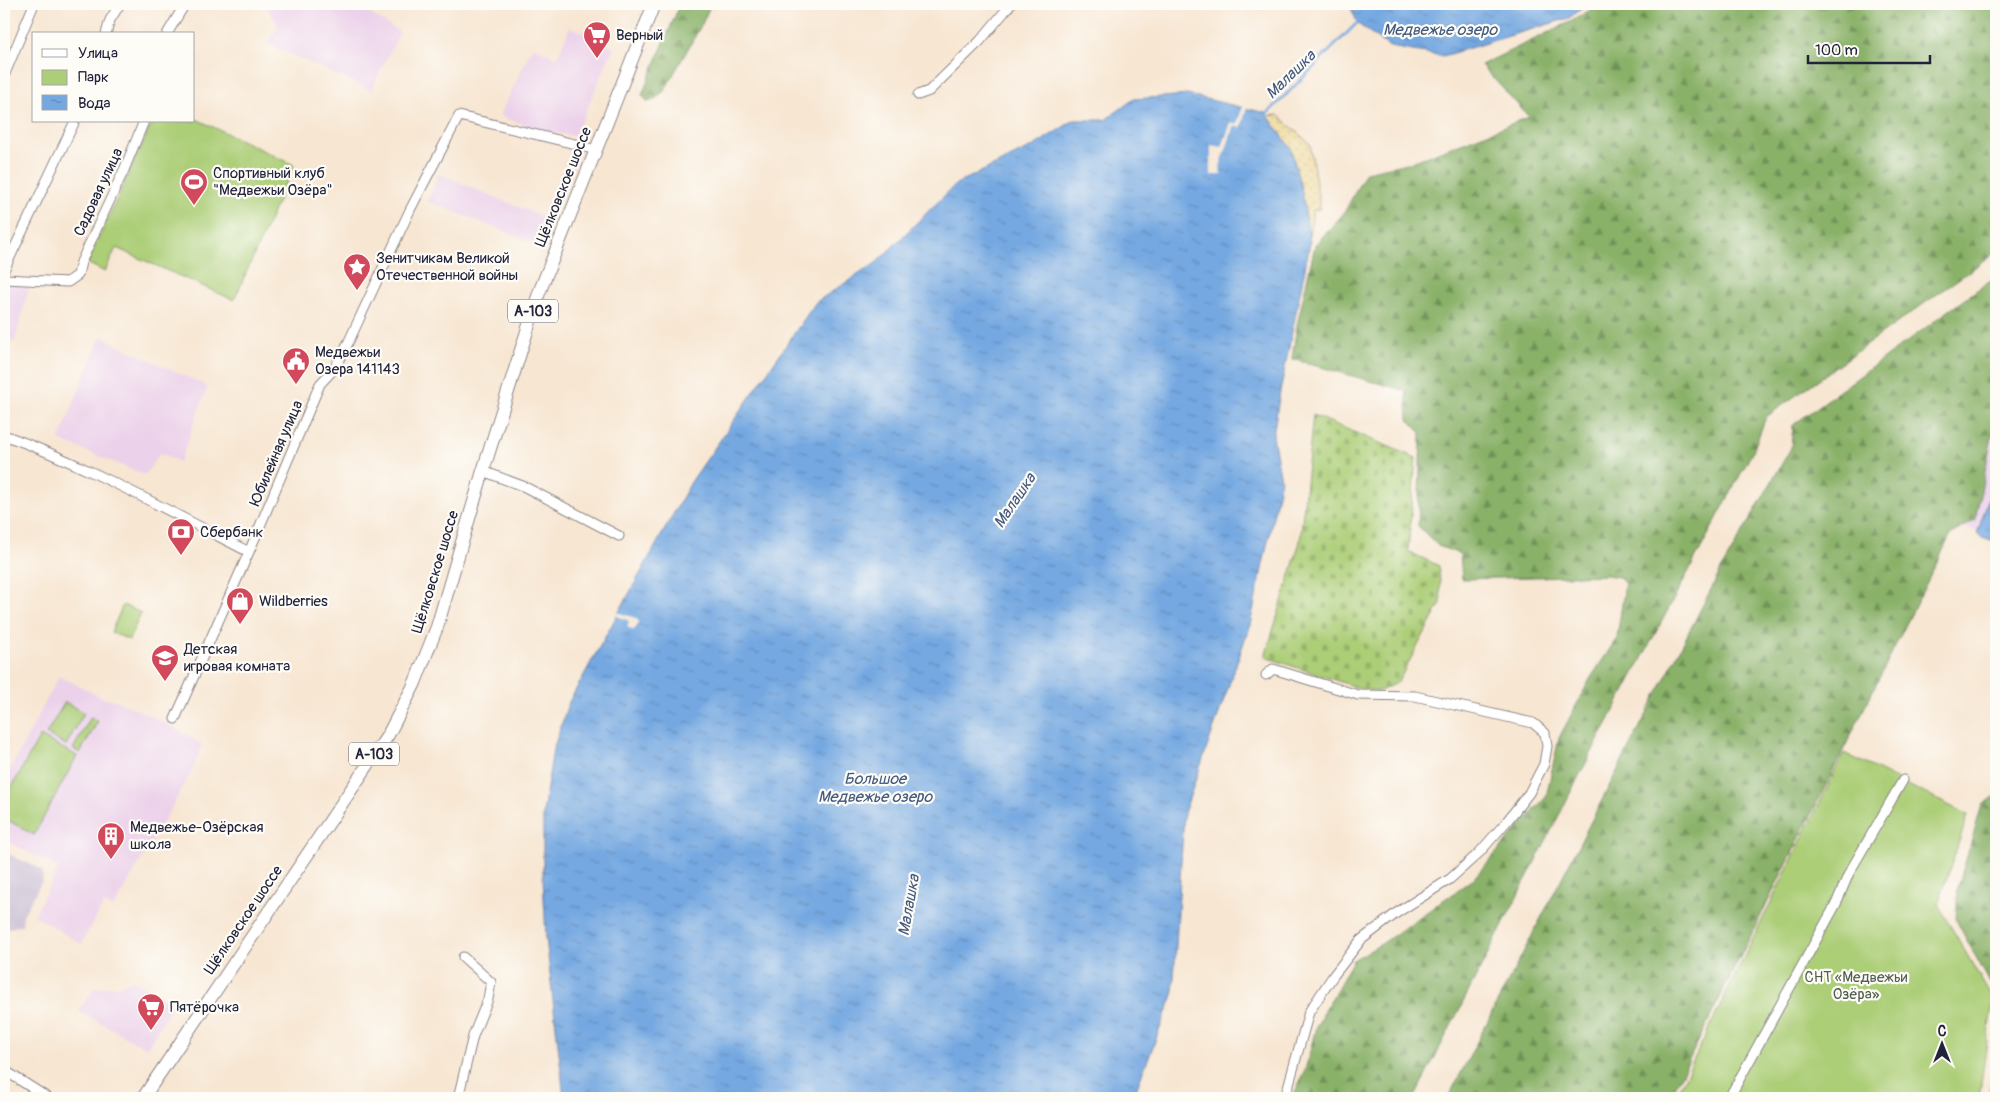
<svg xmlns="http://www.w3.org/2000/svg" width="2000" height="1102" font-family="Pangolin,sans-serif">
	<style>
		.built { fill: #ecd1ea }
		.industrial { fill: #cbbfd5 }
		.forest { fill: url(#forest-firs); stroke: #566a52 }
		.sand { fill: url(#sand-dots); stroke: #887e6c }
		.cemetery { fill: url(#cemetery-stones); stroke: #677859 }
		.green { fill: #acce77; stroke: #677859 }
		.water { fill: url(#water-ripples); stroke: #4c658e }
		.pier { fill: #f7e6d2 }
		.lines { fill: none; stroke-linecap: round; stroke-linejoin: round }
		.stream { stroke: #75a8e1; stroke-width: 2.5 }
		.minor-casing { stroke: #8c8486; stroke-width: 11 }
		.primary-casing { stroke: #8c8486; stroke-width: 14 }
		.minor { stroke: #fff; stroke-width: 9 }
		.primary { stroke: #fff; stroke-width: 12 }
		.labels { text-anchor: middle; stroke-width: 4.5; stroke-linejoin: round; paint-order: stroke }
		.shield { fill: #fdfcf7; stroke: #646373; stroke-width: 1 }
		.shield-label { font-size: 14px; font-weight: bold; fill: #22223b }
		.poi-label { font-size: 15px; fill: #22223b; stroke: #fdfcf7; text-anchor: start }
		.street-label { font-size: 15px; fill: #22223b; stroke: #fdfcf7 }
		.park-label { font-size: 15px; fill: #525e50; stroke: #fdfcf7 }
		.water-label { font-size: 16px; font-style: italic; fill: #43587d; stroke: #fdfcf7 }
	</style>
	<defs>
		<pattern id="forest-firs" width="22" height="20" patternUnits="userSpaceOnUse" patternTransform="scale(1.25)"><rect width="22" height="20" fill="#89b168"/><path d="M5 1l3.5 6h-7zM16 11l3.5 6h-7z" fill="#709057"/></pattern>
		<pattern id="sand-dots" width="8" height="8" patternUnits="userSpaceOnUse" patternTransform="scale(1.25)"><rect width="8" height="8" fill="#eeda9e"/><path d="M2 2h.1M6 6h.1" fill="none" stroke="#ccbb89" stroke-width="1.8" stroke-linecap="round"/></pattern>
		<pattern id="cemetery-stones" width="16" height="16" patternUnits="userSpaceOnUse" patternTransform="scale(1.25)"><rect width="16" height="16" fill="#acce77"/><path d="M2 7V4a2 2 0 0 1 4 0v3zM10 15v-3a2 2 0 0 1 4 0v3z" fill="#94b168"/></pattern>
		<pattern id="water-ripples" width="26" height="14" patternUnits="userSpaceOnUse" patternTransform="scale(1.25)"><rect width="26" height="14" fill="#75a8e1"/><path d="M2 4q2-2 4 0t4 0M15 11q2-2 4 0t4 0" fill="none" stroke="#6088b8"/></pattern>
	</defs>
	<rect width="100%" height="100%" fill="#fdfcf7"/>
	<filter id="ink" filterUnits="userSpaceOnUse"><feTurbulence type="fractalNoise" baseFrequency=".02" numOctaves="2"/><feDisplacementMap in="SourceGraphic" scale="10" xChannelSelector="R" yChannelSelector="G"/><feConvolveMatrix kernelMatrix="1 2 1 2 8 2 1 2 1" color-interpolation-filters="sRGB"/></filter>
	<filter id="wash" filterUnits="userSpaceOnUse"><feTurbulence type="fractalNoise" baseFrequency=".0096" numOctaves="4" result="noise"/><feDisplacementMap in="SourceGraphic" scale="20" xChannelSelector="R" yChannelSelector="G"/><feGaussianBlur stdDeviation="1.12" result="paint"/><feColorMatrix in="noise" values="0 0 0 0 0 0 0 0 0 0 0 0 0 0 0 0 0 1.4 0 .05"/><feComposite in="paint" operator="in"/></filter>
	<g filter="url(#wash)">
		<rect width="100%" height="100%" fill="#f7e6d2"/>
		<path class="built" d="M267,4h106l-4,9 31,19 -29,58 -103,-46 10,-19 -12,-19z
			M570,27l44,20 -39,89 -27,-4 -44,-14 -4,-3 33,-69 24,12z
			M439,174l104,43 -9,26 -107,-42z
			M4,282h26l-15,60 -11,-3z
			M103,337l18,10 84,38 2,3 -27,74 -20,-9 -15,22 -86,-35 40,-100z
			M1996,400v136l-54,-14z
			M59,676l47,23 9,1 47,21 40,23 -10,27 -14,25 -64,111 -10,-3 -23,40 -47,-29 25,-47 -55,-28v-58z
			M133,980l40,24 -26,44 -68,-37 15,-23 24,-2z"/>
		<path class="industrial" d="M4,852l38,18 1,9 -20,36 -1,10 -16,4 -2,-1z"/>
		<path class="forest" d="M680,4h31l-9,20 -38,67 -9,8 -8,2 -5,-6z
			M1600,4h396v248l-230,165 -13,34 -175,327 -164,320h-121l13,-31 10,-40 37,-67 30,-17 90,-64 73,-82 13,-59 31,-59 27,-41 8,-54 -6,-7 -12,-2 -145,4 -2,-25 -22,-8 -20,-20 3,-93 -13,-14 -2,-28 -114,-32 5,-34 18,-80 29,-32 22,-41 46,-10 117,-45 -48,-52 91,-44z
			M1996,276v141l-21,103 -24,14 -281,564h-222l274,-530 69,-120 2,-23z
			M1996,795v199l-40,-74 2,-33 24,-82z
			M1996,1061v37h-8z"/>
		<path class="sand" d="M1278,115l32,29 10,65 -7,1 -4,26 -10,-47 -34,-73z"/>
		<path class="cemetery" d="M1313,415l103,43 -8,93 31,15 2,37 -43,79 -18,9 -15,-1 -100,-33 35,-115z"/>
		<path class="green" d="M194,118l100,47 -60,135 -118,-52 -11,24 -18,-9 66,-142h41z
			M123,605l18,8 -12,27 -18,-8z
			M65,702l19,11 -18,32 -20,-11z
			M91,717l7,4 -18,32 -7,-4z
			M40,736l37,20 -43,79 -30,-17v-17z
			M1844,753l124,62 -30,89 55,96 -14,98h-304z"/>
		<path class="water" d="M1349,4h239l-19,14 -126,38 -53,-9 -32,-23z
			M1189,95l77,18 25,35 11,44 8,51 -30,149 -7,44 8,44 -31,145 -66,188 -11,182 -40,103h-569l-18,-160 -3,-60v-66l10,-62 16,-48 122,-220 125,-180 60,-39 80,-79 78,-38 40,-26h31l29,-21z
			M1996,475v68l-16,-6 -3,-3z"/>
		<path class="pier" d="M1238,104l16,4 -7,-1 -6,21 -7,-2 -14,40 1,9h-10v-30l11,2 9,-24 6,1 6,-18z
			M616,612l20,6 3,4 -5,8 -7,-3 2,-6 -14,-6z"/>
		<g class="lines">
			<path class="stream" d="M1266,115l92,-93"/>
		</g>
	</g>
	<g filter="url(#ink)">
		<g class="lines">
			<g class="minor-casing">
				<path id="minor" d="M106,34l4,-14 10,-16
					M167,34l18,-30
					M4,76l30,-72
					M918,95l11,-4 51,-50 31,-37
					M4,270l71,-149
					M4,279l64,3 10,-7 3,-13 43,-92 20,-49
					M4,435c85,31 164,76 245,117
					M483,471l42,16 94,49
					M1266,675l7,-6 85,26 57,1 118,27 12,10 2,13 -3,18 -15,29 -22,28 -28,32 -29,26 -52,33 -37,28 -28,36 -24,36 -24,86
					M175,719l74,-167 71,-168 14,-15 15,-28 61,-131 49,-94 120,29 16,5
					M4,1070l44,28
					M458,1098l15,-62 15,-37 3,-17 -28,-25
					M1729,1098l107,-194 13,-31 54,-93"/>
			</g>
			<g class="primary-casing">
				<path id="primary" d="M143,1098l245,-363 26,-50 23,-58 46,-156 56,-178 115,-289"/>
			</g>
			<use href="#minor" class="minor"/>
			<use href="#primary" class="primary"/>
		</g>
	</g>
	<defs>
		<g id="supermarket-pin" transform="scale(1.4375)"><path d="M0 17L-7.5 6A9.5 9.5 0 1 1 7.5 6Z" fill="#d1495b" stroke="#fdfcf7"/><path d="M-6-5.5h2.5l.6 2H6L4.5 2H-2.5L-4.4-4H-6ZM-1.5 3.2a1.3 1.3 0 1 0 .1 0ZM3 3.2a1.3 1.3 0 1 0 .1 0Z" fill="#fff"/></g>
		<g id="stadium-pin" transform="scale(1.4375)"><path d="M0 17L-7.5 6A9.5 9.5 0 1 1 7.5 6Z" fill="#d1495b" stroke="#fdfcf7"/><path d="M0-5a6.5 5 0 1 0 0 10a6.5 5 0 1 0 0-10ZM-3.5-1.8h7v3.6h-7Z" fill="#fff"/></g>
		<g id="sight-pin" transform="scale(1.4375)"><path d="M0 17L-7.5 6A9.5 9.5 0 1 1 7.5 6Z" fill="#d1495b" stroke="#fdfcf7"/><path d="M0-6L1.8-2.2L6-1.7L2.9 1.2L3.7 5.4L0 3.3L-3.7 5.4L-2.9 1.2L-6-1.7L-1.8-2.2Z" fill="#fff"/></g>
		<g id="civic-pin" transform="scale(1.4375)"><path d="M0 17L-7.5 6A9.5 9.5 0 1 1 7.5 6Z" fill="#d1495b" stroke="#fdfcf7"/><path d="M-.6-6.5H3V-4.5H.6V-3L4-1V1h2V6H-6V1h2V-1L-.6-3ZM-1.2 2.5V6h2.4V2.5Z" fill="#fff"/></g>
		<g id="bank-pin" transform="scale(1.4375)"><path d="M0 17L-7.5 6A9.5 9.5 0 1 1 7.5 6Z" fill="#d1495b" stroke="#fdfcf7"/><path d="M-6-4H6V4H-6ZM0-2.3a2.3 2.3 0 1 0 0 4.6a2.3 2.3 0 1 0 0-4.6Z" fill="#fff"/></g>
		<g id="shop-pin" transform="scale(1.4375)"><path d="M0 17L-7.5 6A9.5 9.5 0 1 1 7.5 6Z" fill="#d1495b" stroke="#fdfcf7"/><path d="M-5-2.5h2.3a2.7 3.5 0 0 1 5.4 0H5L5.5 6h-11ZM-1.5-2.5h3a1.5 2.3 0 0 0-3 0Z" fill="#fff"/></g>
		<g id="school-pin" transform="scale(1.4375)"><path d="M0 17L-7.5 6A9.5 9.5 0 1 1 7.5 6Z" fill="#d1495b" stroke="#fdfcf7"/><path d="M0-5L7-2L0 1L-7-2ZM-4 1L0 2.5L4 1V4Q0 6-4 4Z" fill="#fff"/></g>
		<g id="building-pin" transform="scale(1.4375)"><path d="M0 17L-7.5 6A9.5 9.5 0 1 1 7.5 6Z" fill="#d1495b" stroke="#fdfcf7"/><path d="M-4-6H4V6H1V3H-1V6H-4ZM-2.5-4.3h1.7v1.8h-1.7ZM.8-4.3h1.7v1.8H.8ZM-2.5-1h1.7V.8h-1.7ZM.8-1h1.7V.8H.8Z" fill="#fff"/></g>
	</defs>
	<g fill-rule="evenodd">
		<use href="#supermarket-pin" x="597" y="35"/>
		<use href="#stadium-pin" x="194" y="182"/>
		<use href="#sight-pin" x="357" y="267"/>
		<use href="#civic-pin" x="296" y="361"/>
		<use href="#bank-pin" x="181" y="532"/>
		<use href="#shop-pin" x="240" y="601"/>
		<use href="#school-pin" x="165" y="658"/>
		<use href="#building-pin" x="111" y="836"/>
		<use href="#supermarket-pin" x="151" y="1007"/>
	</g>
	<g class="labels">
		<g class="shield">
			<rect x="508" y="299.5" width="50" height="23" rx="4"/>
			<rect x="349" y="742.5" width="50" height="23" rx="4"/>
		</g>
		<g class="shield-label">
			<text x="533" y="316">А-103</text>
			<text x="374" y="759">А-103</text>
		</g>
		<g class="poi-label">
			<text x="616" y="40">Верный</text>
			<text x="213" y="178">Спортивный клуб<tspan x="213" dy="17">"Медвежьи Озёра"</tspan></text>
			<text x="376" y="263">Зенитчикам Великой<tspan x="376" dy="17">Отечественной войны</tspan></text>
			<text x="315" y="357">Медвежьи<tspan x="315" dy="17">Озера 141143</tspan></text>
			<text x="200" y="537">Сбербанк</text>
			<text x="259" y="606">Wildberries</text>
			<text x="184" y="654">Детская<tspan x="184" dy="17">игровая комната</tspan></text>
			<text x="130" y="832">Медвежье-Озёрская<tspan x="130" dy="17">школа</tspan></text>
			<text x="170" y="1012">Пятёрочка</text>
		</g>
		<g class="street-label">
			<text transform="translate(563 187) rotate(-68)" y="5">Щёлковское шоссе</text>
			<text transform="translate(98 192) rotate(-65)" y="5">Садовая улица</text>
			<text transform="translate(276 453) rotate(-67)" y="5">Юбилейная улица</text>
			<text transform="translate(435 572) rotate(-73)" y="5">Щёлковское шоссе</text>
			<text transform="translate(243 920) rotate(-56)" y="5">Щёлковское шоссе</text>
		</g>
		<g class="park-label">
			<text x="1856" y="982">СНТ «Медвежьи<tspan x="1856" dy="17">Озёра»</tspan></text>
		</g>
		<g class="water-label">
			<text x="1440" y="35">Медвежье озеро</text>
			<text transform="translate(1290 74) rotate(-44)" y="6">Малашка</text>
			<text transform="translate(1014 500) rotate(-56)" y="6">Малашка</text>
			<text x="875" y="784">Большое<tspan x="875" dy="18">Медвежье озеро</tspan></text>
			<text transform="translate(908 905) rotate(-80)" y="6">Малашка</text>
		</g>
	</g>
	<rect width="2000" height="1102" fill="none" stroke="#fdfcf7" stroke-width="20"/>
	<rect x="32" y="32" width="162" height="90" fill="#fdfcf7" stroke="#a5a5ac"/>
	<rect x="42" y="49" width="25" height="8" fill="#ffffff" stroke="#a5a5ac"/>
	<text x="78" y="58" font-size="15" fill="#22223b">Улица</text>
	<rect x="42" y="70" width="25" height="15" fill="#acce77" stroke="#a5a5ac"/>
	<text x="78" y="82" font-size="15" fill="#22223b">Парк</text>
	<rect x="42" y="95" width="25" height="15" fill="url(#water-ripples)" stroke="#a5a5ac"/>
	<text x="78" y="108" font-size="15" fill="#22223b">Вода</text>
	<g transform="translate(1942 1044)" stroke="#fdfcf7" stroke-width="4" paint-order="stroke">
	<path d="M0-4L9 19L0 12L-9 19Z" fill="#22223b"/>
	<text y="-8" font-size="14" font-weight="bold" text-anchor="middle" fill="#22223b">С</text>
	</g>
	<path d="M1808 55v8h122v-8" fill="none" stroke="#22223b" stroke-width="2.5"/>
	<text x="1815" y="55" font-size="15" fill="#22223b" stroke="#fdfcf7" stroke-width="4" paint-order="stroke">100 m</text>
</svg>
